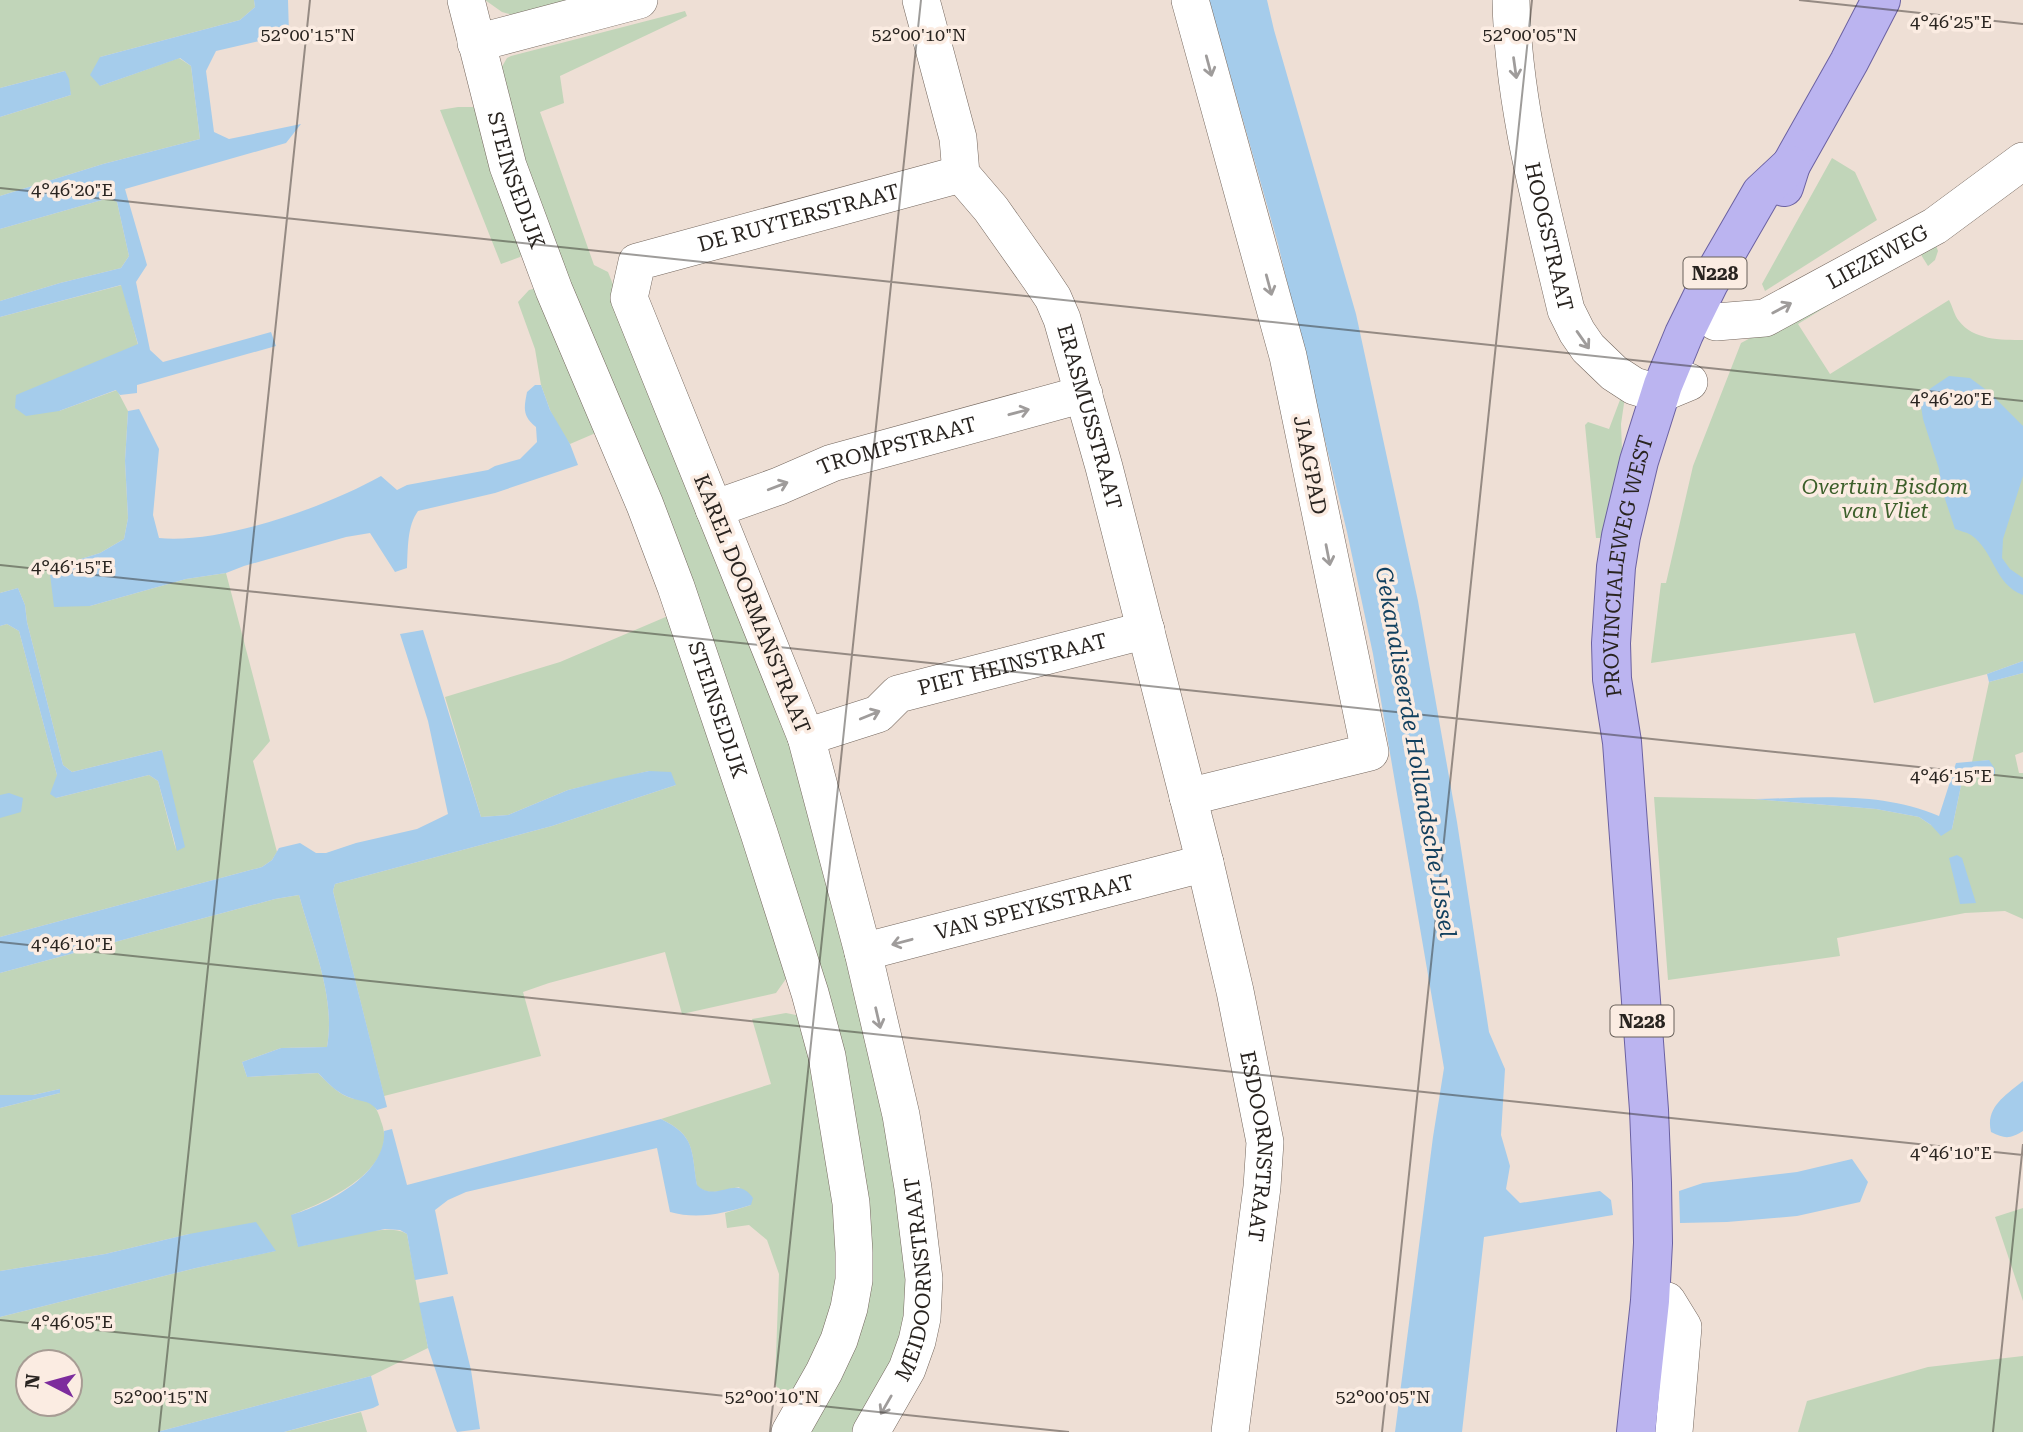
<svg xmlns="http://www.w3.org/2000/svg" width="2023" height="1432" font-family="'Roboto Serif',serif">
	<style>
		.green { fill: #c1d5b9; fill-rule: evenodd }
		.water { fill: #a5cceb }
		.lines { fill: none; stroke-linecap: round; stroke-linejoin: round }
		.minor-casing { stroke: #74675e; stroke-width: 38 }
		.major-casing { stroke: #6b61a1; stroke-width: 40 }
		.minor { stroke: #fff; stroke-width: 37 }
		.major { stroke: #bbb4f0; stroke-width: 38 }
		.oneway { stroke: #9f9c9b }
		.ticks { fill: none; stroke: #292420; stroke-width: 2; stroke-opacity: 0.45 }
		.labels { text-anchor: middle; stroke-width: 7; stroke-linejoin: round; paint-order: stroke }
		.shield { fill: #fbece2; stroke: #68605a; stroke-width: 2 }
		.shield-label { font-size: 19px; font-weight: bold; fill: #292420 }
		.street-label { font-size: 21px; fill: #292420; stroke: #fbece2 }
		.park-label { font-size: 21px; font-style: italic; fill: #3c5f2a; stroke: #fbece2 }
		.water-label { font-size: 23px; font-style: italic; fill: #12405f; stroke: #fbece2 }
		.ticks-label { font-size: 18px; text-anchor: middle; fill: #292420; stroke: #fbece2; stroke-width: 7; stroke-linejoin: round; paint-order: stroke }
	</style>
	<rect width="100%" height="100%" fill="#eedfd5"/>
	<path class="green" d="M0,0h254l1,7 -15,13 -140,37v29l79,-28 12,8 9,73 -97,25 -103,32v-79l71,-22 -6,-24 -65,17z
		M485,0h108l-77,16 -14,-4z
		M685,11l2,5 -127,60 4,27 -24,9 54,153 14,7 185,463 116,475 -5,127 -50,95h-53l30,-58 16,-242 -285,-845 -65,-212 10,-17 4,-2z
		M458,107h15l8,9 44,131 -5,10 -19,7 -61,-154z
		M1832,158l23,14 22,48 -112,71 -3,-7z
		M109,198l8,4 12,54 -8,12 -61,15 -60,18v-72z
		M1934,240l4,11 -3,9 -7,6 -10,-16 -120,74 32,50 119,-74c4,7 5,15 10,21 14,19 42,19 64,19v321l-36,13 -113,29 -19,-70 -204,30 10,-80h5l27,-117 48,-123z
		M122,285l16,60 -79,66 58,-21 11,21 -3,50 3,57 -4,21 -24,14 -45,14 -1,39h36l96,-27 40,-6 44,168 -17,20 24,91 -5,8 -10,7 -262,70v-311l7,-2 12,7 38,144 -1,23 93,-23 9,6 18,69 -14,-100 -90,22 -9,-7 -36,-143 -2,-17 -7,-17 -18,5v-276z
		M544,286l61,143 -35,15 -11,-15 -9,-19 -9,-25 -6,-36 -17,-47 11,-12z
		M1626,390l-5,34 1,26 -19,88h-7l-11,-113 3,-3 21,7 14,-37z
		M675,613l118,356 -17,24 -94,21 -17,-62 -116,31 -26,9 18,64 -157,40 -51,-205 2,-7 217,-58 124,-41 -27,-14 -81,19 -60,25 -27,2 -36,-120 115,-35z
		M2023,673v79l-8,3 4,18h4v146l-18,-8 -40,2 -128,25 3,18 -172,24 -14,-183 100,2 122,10 43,8 12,8 21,4 11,-53 21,1 5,-17 -17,2 17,-80z
		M299,895c13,48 37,102 28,152l-46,1 -39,14 5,15 71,-4c9,9 18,19 30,24 7,3 19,2 25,8 5,5 7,13 9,19 16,46 -58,79 -90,91l6,31c25,-2 88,-26 109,-12l21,114 -57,28 -214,56h-157v-115l196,-49 79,-17 -86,-17 -84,20 -105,17v-163l60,-15v-4l-27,6h-33v-122l275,-74zM28,1362h42v42h-42z
		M786,1013l20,4 38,261 -55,141 -14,-36 4,-109 -12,-34 -18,-15 -22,3 -2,-15 26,-8 -12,-18c-15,3 -30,10 -42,-1 -6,-36 -1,-50 -36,-67l110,-35 -19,-65z
		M2023,1208v93l-28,-84z
		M2023,1356v76h-225l9,-31 121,-34z
		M361,1412l6,20h-83z"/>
	<path class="water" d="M254,0h34l1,34 -73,17 -10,20 8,61 15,7 72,-15 -15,19 -161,46 22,76 -11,17 14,68 13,12 108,-30 5,14 -139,39v8l-17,2 -4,-5 -57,21 -33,5 -11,-8 1,-13 122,-51 -17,-59 -121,32v-16l60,-18 61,-15 8,-12 -12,-54 -8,-4 -109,31v-33l103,-32 97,-25 -9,-73 -11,-8 -80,28 -10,-11 10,-18 140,-37 15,-13z
		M1209,0h58l7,30 82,284 62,287 39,221 32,210 16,37 -4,66 9,31 -4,23 14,14 80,-12 11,9 2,15 -129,22 -22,195h-67l38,-295 11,-69 -71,-414 -26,-122 -69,-288z
		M65,71l4,8 2,16 -71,22v-29z
		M1949,376l21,2 19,14 34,34v50l-20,63 -1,19 8,11 13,9v17c-29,-11 -28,-43 -52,-60 -5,-3 -11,-4 -16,-6l-13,-39 -3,-21 -16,-50 -3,-20 11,-11z
		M535,385h6l9,25 20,34 8,21 -83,28 -77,18c-11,15 -10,38 -11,57l-12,4 -25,-39 -24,4 -102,29 -18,7 -40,6 -96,27 -36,1 -4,-33 5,-7 45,-14 24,-14 4,-21 -3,-57 3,-50 11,-2 20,40 -6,66 6,23c63,6 167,-31 222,-62l16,14 10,-5 81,-15 7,-4 25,-7 17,-17 -1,-15c-14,-11 -12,-19 -9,-35z
		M18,588l7,17 2,17 36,143 9,7 90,-22 23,97 -8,4 -19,-70 -9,-6 -93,23 -6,-4 7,-19 -38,-144 -12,-7 -7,2v-33z
		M423,630l58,187 27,-2 60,-25 48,-12 33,-7 22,1 5,13 -124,41 -217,58 -2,7 54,216 -10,3c-8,-11 -19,-8 -31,-14 -11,-5 -19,-14 -28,-23l-71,4 -5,-15 39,-14 46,-1c9,-50 -15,-104 -28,-152l-24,4 -275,74v-36l262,-70 10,-7 7,-12 21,-5 16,10h10l30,-10 61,-14 31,-15 -20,-93 -28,-87z
		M2023,661v12l-34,9 -2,-8z
		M1989,760l6,9v5l-11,3 -21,-1 -11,53 -11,7 -10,-11 -12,-8 -43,-8 -122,-10c62,-1 126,-8 185,17l17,-53z
		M9,793l14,5 -2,14 -21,6v-23z
		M1957,855l5,3 14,45 -16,1 -11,-46z
		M2023,1081v50c-13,8 -18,8 -32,1 -6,-25 15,-37 32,-51z
		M60,1089v4l-60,15v-13h33z
		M661,1119c35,17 30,31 36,66 19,19 39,-12 56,13l-2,7c-26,8 -53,15 -81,7l-13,-64 -191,44 -18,8 -13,10 13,64 -33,6 -8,-46 -7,-4 -15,-1 -87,18 -7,-32c36,-10 96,-41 93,-84l8,-2 15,56z
		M1852,1159l16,23 -8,20 -63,14 -70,6 -47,1 -1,-32 24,-8 94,-11z
		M256,1222l20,29 -80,17 -196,49v-46l105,-17 84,-20z
		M453,1296l18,74 9,59 -23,3 -2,-4 -27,-80 -9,-45z
		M371,1376l8,29 -6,3 -89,24h-127z"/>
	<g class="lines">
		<g class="minor-casing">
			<g id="minor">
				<path id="s1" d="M466,0l42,166 46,124 91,215 31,82 83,246 51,160 17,63 24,147 3,49v28l-5,28 -10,32 -15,32 -34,60"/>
				<path id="s2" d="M921,0l37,138 3,36 30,35 48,68 14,21 9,21 42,148 101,396 30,128 30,151 -3,45 -32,245"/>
				<path id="s3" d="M1511,0c2,105 31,208 55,310l11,22 11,16 26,25 20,13 26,8 29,-12"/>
				<path d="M476,43l163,-43"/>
				<path id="s4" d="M1716,322l49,-4 170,-92 88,-65"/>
				<path id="s5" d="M714,509l65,-23 53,-23 252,-69"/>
				<path id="s6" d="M806,737l72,-23 20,-20 248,-64"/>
				<path d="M1188,797l182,-45 -82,-396 -98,-356"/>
				<path id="s7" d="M863,952l342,-89"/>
				<path d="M1650,1301h17l16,26 -9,105"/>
				<path id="s8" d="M871,1432l36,-63 10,-28 5,-23 2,-39 -11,-91 -12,-73 -38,-163 -57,-215 -177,-439 8,-36 324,-88"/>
			</g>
		</g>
		<g class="major-casing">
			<g id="major">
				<path d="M1784,187l7,-22 58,-103 32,-62"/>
				<path id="s9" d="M1636,1432l14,-131 3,-58 -1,-60 -3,-73 -27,-368 -10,-63 -1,-36 5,-76 5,-31 18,-75 24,-76 21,-51 25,-51 52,-90 30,-28"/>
			</g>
		</g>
		<use href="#minor" class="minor"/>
		<use href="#major" class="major"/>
	</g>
	<defs><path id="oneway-shaft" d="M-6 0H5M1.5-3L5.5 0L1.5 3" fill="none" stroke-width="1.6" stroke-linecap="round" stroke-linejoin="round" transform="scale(1.75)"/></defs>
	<g class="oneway">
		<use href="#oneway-shaft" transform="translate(1209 66) rotate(75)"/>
		<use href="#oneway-shaft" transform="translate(1515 68) rotate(82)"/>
		<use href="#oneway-shaft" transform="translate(1269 285) rotate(75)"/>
		<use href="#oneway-shaft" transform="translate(1782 308) rotate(-28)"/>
		<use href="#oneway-shaft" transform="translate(1583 340) rotate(55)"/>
		<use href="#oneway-shaft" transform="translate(1019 412) rotate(-15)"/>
		<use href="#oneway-shaft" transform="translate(778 486) rotate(-21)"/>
		<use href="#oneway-shaft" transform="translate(1328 555) rotate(79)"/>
		<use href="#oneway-shaft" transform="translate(870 715) rotate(-22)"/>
		<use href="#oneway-shaft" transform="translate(902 942) rotate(165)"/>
		<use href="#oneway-shaft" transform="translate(878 1018) rotate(77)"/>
		<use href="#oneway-shaft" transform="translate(886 1405) rotate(120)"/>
	</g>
	<path class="ticks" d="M1799,0l224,24M0,188l2023,213M0,565l2023,213M0,942l2023,213M0,1320l1069,112M159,1432l151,-1432M770,1432l151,-1432M1382,1432l150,-1432M1993,1432l30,-288"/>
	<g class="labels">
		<g class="shield">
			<rect x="1683.5" y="257.5" width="63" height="31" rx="5"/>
			<rect x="1610.5" y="1005.5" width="63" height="31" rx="5"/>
		</g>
		<g class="shield-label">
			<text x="1715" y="280">N228</text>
			<text x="1642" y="1028">N228</text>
		</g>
		<g class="street-label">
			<text dy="7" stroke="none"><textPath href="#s1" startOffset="187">STEINSEDIJK</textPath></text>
			<text dy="7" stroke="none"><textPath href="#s8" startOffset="1398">DE RUYTERSTRAAT</textPath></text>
			<text dy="7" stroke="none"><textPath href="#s3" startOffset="240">HOOGSTRAAT</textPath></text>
			<text dy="7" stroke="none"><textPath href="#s4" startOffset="177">LIEZEWEG</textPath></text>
			<text dy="7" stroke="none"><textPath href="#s2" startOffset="458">ERASMUSSTRAAT</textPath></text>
			<text dy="7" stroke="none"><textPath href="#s5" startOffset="194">TROMPSTRAAT</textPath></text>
			<text transform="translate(1310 465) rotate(79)" y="7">JAAGPAD</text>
			<text dy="7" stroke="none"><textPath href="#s9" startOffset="870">PROVINCIALEWEG WEST</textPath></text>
			<text transform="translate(752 604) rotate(68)" y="7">KAREL DOORMANSTRAAT</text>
			<text dy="7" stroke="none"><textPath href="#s6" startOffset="222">PIET HEINSTRAAT</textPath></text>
			<text dy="7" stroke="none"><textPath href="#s1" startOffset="754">STEINSEDIJK</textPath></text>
			<text dy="7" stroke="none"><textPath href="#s7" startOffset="177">VAN SPEYKSTRAAT</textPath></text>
			<text dy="7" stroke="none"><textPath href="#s2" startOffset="1208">ESDOORNSTRAAT</textPath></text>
			<text dy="7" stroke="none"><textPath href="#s8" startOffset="164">MEIDOORNSTRAAT</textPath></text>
		</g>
		<g class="park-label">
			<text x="1885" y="494">Overtuin Bisdom<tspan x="1885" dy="24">van Vliet</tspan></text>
		</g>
		<g class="water-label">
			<text transform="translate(1416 752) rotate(80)" y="8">Gekanaliseerde Hollandsche IJssel</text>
		</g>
	</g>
	<g class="ticks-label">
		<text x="1951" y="28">4°46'25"E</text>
		<text x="308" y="41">52°00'15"N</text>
		<text x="919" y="41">52°00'10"N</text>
		<text x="1530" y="41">52°00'05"N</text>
		<text x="72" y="196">4°46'20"E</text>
		<text x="1951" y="405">4°46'20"E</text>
		<text x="72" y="573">4°46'15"E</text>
		<text x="1951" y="782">4°46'15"E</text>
		<text x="72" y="950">4°46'10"E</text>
		<text x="1951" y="1159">4°46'10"E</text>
		<text x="72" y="1328">4°46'05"E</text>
		<text x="161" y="1403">52°00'15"N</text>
		<text x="772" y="1403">52°00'10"N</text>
		<text x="1383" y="1403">52°00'05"N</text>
	</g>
	<g transform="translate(49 1383) rotate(276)"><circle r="33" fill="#fbece2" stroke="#a79c94" stroke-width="2"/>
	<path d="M0-5L12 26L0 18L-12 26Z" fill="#7d2c9d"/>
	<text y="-10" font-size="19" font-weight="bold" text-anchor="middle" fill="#292420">N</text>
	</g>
</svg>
